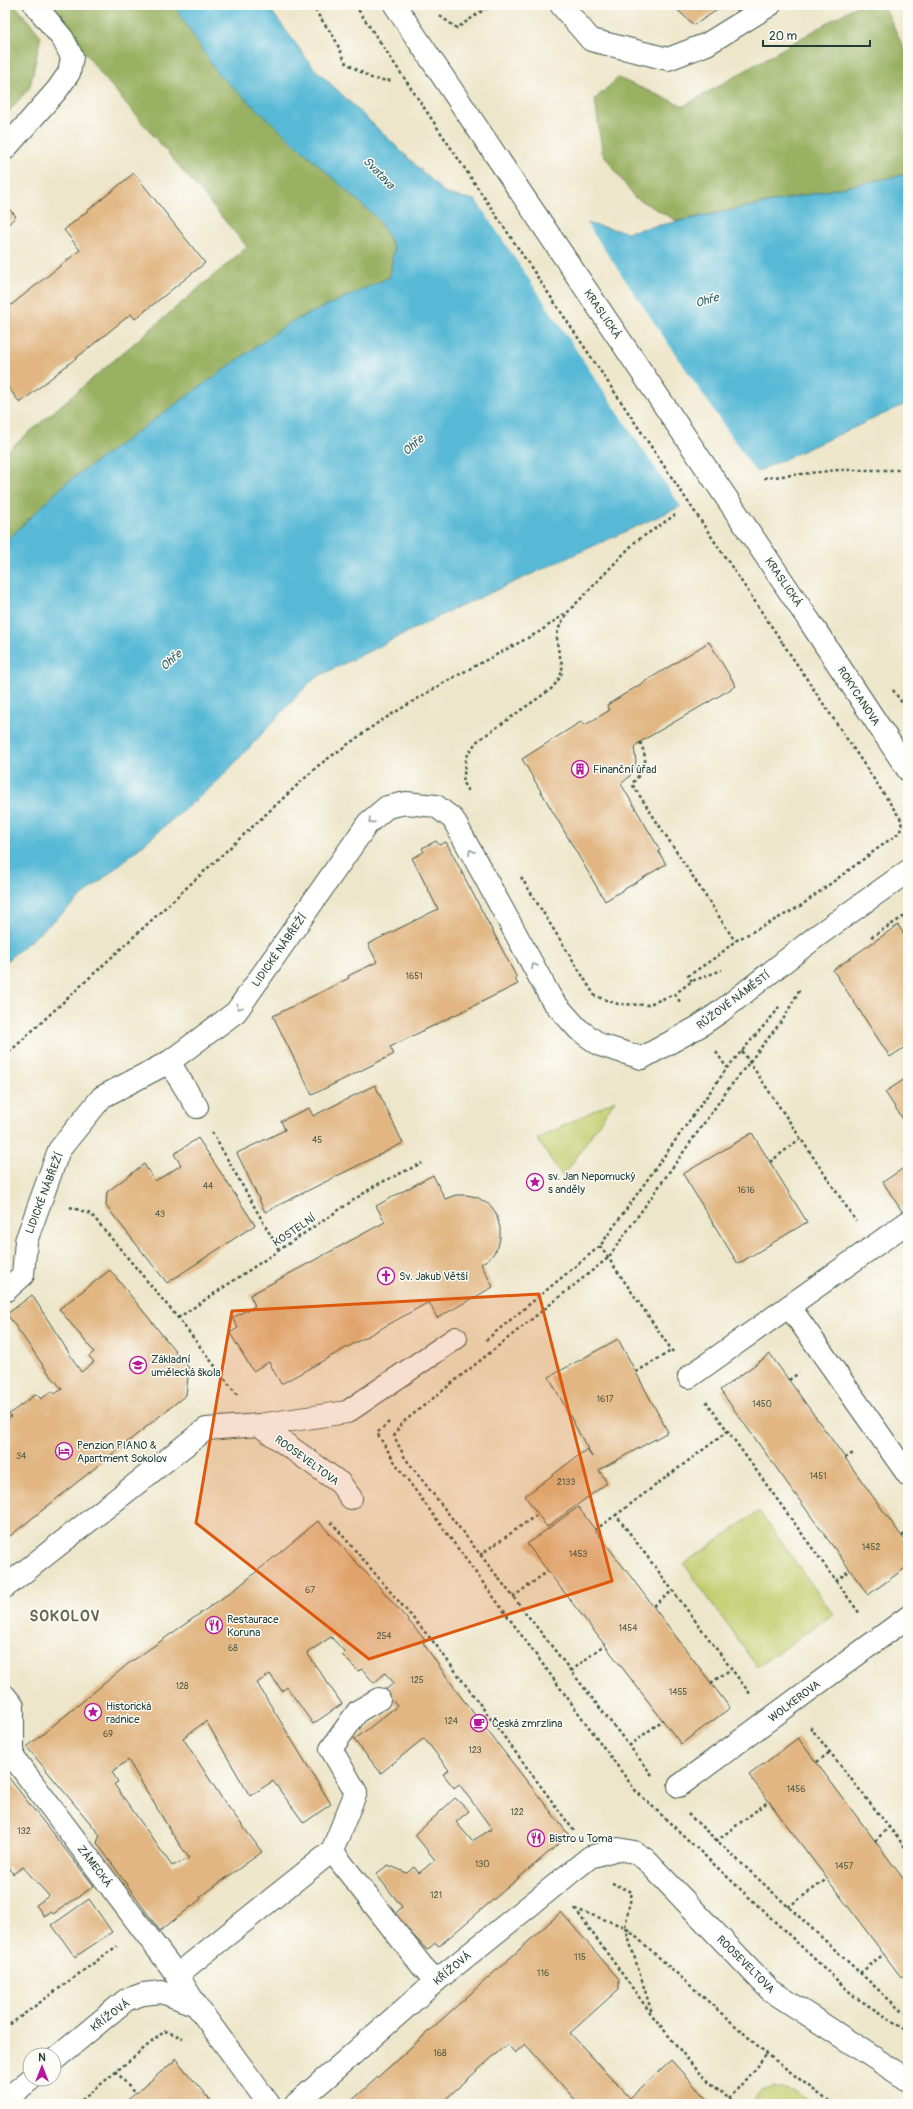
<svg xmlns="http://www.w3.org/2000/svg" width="913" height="2109" font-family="Pangolin,sans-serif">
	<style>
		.green { fill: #c2ce70; stroke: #708652 }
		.forest { fill: #99b162; stroke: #5c774b }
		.water { fill: #58b9d6; stroke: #3c7b85 }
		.pier { fill: #eee6ca }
		.building { fill: #e1b682; fill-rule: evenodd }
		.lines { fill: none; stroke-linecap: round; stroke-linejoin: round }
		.lane-casing { stroke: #3e564a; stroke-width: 24 }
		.street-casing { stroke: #3e564a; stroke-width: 24 }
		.secondary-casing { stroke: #3e564a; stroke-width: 24 }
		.path { stroke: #3e564a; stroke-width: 2.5; stroke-dasharray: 3 3; stroke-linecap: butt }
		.lane { stroke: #fff; stroke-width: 22 }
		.street { stroke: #fff; stroke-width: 22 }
		.secondary { stroke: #fff; stroke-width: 22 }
		.secondary-bridge-casing { stroke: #3e564a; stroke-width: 24; stroke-linecap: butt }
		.path-bridge { stroke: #3e564a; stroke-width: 2.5; stroke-dasharray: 3 3; stroke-linecap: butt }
		.secondary-bridge { stroke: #fff; stroke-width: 22 }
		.oneway { stroke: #8f9e9a }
		.marked { fill: #de580e; fill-opacity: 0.2; stroke: #de580e; stroke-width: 3; stroke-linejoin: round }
		.labels { text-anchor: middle; stroke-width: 3; stroke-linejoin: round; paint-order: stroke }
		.number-label { font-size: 9px; fill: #505b48 }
		.street-label { font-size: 11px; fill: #1f3d34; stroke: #fdfcf7 }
		.poi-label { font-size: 11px; fill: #1f3d34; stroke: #fdfcf7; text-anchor: start }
		.water-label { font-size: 12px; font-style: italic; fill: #306265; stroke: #fdfcf7 }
		.district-label { font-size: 15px; font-weight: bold; letter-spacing: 1px; fill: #63674f; stroke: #fdfcf7 }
	</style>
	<rect width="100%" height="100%" fill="#fdfcf7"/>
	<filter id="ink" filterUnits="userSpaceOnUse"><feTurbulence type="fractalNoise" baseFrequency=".025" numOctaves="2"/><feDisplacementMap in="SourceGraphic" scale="8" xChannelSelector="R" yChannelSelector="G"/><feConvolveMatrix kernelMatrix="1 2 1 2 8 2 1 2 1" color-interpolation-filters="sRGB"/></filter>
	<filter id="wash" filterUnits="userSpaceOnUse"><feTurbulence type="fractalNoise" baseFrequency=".012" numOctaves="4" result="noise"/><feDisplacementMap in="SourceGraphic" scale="16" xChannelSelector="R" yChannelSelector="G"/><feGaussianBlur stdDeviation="0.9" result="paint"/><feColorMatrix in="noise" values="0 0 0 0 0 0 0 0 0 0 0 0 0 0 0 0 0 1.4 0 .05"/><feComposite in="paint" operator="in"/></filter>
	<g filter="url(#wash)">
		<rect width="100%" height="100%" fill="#eee6ca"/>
		<path class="green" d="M615,1100l-52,77 -26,-38z
			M759,1511l74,103 -76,53 -73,-103z
			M776,2087l19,6 18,11 -61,-1 8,-12z"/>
		<path class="forest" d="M5,5h10l26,31 -11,51 -25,29z
			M49,5h126l203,214 16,28 -4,30 -101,46 -223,160 -61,59v-89l242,-206 -145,-172z
			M858,5h26l24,53v116l-231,47 -43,-24 -32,-45 -7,-53 23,-21 66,28z"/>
		<path class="water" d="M174,5h93l45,61 134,128 181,38 281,-58v229l-462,210 -133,66 -94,101 -214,182v-420l61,-59 223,-160 101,-46 4,-30 -16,-28 -161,-146z"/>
		<path class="pier" d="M474,197l111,24 172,253 -75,34z"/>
		<g id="blocks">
			<path class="building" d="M672,5h53l-31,20z
				M134,173l71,90 -70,56 -4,-5 -111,89 -15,-20v-73l75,-60 -16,-20z
				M5,205l11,11 -11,12z
				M709,642l27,44 -96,56 -6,5 2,15 -7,15 -8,7 39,66 -2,1 8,13 -61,37 -83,-142 60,-38 3,4 25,-15 -3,-5z
				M436,841l3,4 7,-3 71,136 -2,1 3,5 -128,63 4,7 -82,41 -39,-79 76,-38 -1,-2 29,-14 -9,-18 70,-35 -26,-51 12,-6 -2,-4z
				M898,925l10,15v105l-18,12 -57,-87z
				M908,1077v50l-23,-35z
				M375,1085l28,58 -138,69 -28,-59 48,-23 -4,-9 28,-13 4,8z
				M752,1133l55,89 -69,42 -55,-90z
				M198,1138l57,87 -88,58 -61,-77 1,-14 37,-28 11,17 14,-8 12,-8 -7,-11z
				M908,1165v45l-5,3 -20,-31z
				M433,1175l12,24 11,-4h10l11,2 14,9 5,7 4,15v10l-2,9 -7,10 -10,7 12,23 -56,31 -8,-16 -148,82 -12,-22 -16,9 -23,-38 8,-5 -6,-10 23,-12 -5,-11 135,-73 -9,-16z
				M110,1270l79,98 -3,27 -181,145v-119l6,-4 -2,-3 27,-20 5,5 11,-8 3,3 7,-5 -15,-18 -40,-57 25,-19 49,77 13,-10 -5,-6 5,-4 -35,-43z
				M618,1339l50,93 -69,38 8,13 -60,44 -22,-31 62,-47 5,8 -43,-80z
				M770,1354l138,191v21l-40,29 -148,-205z
				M578,1507l152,201 -49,36 -154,-200z
				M318,1521l64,69 44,51 -3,2 35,50 111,142 -130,111 -4,-3 -8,7 -33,-35 8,-8 -26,-33 12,-9 19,8 7,-6 5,6 16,-13 -20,-25 40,-37 14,13 -13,11 16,19 20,-12 -33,-45 -5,4 -11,-14 6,-4 -25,-32 -43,35 -27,-33 43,-34 -13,-15 10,-8 -9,-10 -11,10 -12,-14 -4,2 -17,-17 3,-3 -13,-14 -24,16 35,51 -29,20 -26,-37 -5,4 -12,-17 -13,9 74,121 -27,19 -31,-42 -23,15 -44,-75 -23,17 38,59 41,55 -62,45 1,2 -41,32 -63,-88 3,-8 -73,-88 101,-83 110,-77zM128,1760l45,75 16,23 -17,8 -58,-82 4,-2 -6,-10z
				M798,1738l110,147v87l-7,5 -152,-202z
				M5,1773l89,113 -41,28 -2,-2 -7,4 -8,-11 13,-9 -26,-29 -10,7 -4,-7 -4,4z
				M89,1899l23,33 -37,25 -23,-32z
				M561,1912l58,67v10l-49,44 60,65 41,-38 40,44h-132l-54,-60 -10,9 -8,-9 -67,60h-92z
				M175,2058l38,46h-90l51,-43z"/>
		</g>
	</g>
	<g filter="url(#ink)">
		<use href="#blocks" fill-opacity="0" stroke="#3e564a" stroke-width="1"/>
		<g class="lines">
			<g class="lane-casing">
				<path id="lane" d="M561,5l30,35 77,19 39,-15 63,-39
					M5,149l52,-59 12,-17 3,-16 -9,-18 -28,-34
					M169,1062l28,45
					M789,1306l119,169
					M689,1377l219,-155
					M679,1786l229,-169
					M332,1851l24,-59 -25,-43 27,-38 21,-12
					M196,2005l-19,-30 155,-124 90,115 14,15"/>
			</g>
			<g class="street-casing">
				<path id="street" d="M5,1291l18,-16 3,-34 33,-91 43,-53 67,-35 67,-50 132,-189 19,-16 19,-4 30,3 17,13 99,181 26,29 22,16 42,13 56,-31 22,-15 97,-76 91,-65
					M259,1425l81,58 11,15
					M5,1587l201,-158 53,-4 88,-13 109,-74
					M5,1696l8,10v51l164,218
					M54,2060l72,-60 17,-6 19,-2 34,13 73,99
					M5,2100l26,-21
					M296,2104l140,-123 154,-124 28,-8 16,3 11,7 125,131 138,90"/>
			</g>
			<g class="secondary-casing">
				<path id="secondary" d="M395,5l13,20
					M810,622l98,148"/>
			</g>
			<path class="path" d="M311,5l23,32 12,26 27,16 19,2
				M355,5l25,37 3,-1
				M440,16l17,12 34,-23
				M764,478l74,-8h70
				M893,690l15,21
				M640,742c9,21 6,24 -8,42l103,157
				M468,791l-5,-8 3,-25 10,-16 75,-53c21,-23 6,-26 6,-52 0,-9 7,-18 11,-25l67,-70 40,-27
				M521,877l74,119 23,8 29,1 28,-11 17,-13 30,-11
				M871,937l37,-23
				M692,981l-4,-5 31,-21 16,-14 64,-34 101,-75 2,-11 -120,-179
				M675,994l5,8
				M742,1051l114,170
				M716,1052l11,16
				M5,1056l314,-291 60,-43 66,-40 94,-50 27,-19
				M212,1132l67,118
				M770,1162l31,-24
				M70,1207l21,7 87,104 60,78
				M600,1246l73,106
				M178,1318l198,-133 46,-22
				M486,1340l114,-94 127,-178 48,-55 5,-8
				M636,1372l35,-21
				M789,1380l10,-7
				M706,1401l154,213
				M389,1422l-12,11 19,31 239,326 220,207 53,34
				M728,1431l-112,84 135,180
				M845,1458l10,-6
				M331,1522l105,123 138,186
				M595,1530l21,-15
				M902,1536l6,-4
				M480,1555l58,-41
				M836,1581l14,-11
				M513,1597l35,-26
				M654,1606l18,-15
				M571,1671l34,-27
				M711,1683l20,-14
				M810,1727l98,124
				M629,1746l34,-26
				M817,1762l13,-10
				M652,1775l-247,-317 -11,-22 7,-12 207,-166 121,-170 55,-70 16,-29
				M688,1814l209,193 11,6
				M716,1841l53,-40
				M875,1841l14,-14
				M612,1883l20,9 -7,35 142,127 65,50
				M788,1907l39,-28
				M575,1909l77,106 45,56 38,33
				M575,1909l50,18 27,86
				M860,1973l24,-19
				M5,2028l112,-82
				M116,2071l19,23
				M729,2099l38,-45
				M77,2104l88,-73 18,7"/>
			<use href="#lane" class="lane"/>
			<use href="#street" class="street"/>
			<use href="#secondary" class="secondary"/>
			<g class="secondary-bridge-casing">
				<path id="secondary-bridge" d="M408,25l402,597"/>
			</g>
			<path class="path-bridge" d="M380,42l402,600"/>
			<use href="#secondary-bridge" class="secondary-bridge"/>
		</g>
		<defs><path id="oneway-chevron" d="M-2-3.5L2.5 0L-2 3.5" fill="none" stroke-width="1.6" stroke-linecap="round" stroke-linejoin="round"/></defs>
		<g class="oneway">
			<use href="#oneway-chevron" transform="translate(371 821) rotate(136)"/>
			<use href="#oneway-chevron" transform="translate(471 852) rotate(-119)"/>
			<use href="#oneway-chevron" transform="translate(534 966) rotate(-119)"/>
			<use href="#oneway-chevron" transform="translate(239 1007) rotate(126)"/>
		</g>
	</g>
	<path class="marked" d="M539,1294l73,287 -243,78 -173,-136 36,-212z"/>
	<defs>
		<g id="building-ring" transform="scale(0.9)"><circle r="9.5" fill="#fdfcf7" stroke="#b5179e" stroke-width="1.5"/><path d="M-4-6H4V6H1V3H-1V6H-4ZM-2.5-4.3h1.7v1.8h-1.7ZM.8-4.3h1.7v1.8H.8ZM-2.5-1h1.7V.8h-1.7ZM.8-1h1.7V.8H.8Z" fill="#b5179e"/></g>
		<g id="sight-ring" transform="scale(0.9)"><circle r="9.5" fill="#fdfcf7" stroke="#b5179e" stroke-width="1.5"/><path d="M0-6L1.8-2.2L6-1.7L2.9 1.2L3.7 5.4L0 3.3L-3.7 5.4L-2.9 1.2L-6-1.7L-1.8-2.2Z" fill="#b5179e"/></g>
		<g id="church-ring" transform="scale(0.9)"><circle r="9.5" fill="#fdfcf7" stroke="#b5179e" stroke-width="1.5"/><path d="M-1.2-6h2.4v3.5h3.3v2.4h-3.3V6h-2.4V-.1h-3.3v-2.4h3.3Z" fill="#b5179e"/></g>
		<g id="school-ring" transform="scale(0.9)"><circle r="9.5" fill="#fdfcf7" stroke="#b5179e" stroke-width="1.5"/><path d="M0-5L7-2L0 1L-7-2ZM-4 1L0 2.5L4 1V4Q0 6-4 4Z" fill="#b5179e"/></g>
		<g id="hotel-ring" transform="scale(0.9)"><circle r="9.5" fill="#fdfcf7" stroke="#b5179e" stroke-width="1.5"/><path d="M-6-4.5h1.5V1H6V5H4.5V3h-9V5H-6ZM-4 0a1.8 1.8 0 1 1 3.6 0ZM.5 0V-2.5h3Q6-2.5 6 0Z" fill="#b5179e"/></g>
		<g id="restaurant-ring" transform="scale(0.9)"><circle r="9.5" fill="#fdfcf7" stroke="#b5179e" stroke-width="1.5"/><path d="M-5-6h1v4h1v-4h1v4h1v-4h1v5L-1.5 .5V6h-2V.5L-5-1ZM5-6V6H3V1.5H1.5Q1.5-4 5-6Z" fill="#b5179e"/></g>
		<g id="cafe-ring" transform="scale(0.9)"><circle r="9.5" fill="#fdfcf7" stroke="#b5179e" stroke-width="1.5"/><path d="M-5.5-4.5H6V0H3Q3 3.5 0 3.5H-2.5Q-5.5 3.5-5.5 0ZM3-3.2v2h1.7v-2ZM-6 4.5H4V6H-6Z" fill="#b5179e"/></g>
	</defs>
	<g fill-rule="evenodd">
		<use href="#building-ring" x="580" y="769"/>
		<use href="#sight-ring" x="535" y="1182"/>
		<use href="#church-ring" x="386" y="1276"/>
		<use href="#school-ring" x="138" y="1365"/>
		<use href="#hotel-ring" x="64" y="1451"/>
		<use href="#restaurant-ring" x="214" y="1625"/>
		<use href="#sight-ring" x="93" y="1712"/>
		<use href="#cafe-ring" x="479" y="1723"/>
		<use href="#restaurant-ring" x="536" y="1838"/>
	</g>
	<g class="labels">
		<g class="number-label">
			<text x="414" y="979">1651</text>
			<text x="317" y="1143">45</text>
			<text x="208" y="1189">44</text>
			<text x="746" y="1193">1616</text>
			<text x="160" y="1217">43</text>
			<text x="605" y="1402">1617</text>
			<text x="762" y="1407">1450</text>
			<text x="21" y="1459">34</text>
			<text x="818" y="1479">1451</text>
			<text x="566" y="1485">2133</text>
			<text x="871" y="1550">1452</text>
			<text x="578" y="1557">1453</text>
			<text x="310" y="1593">67</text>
			<text x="628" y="1631">1454</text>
			<text x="384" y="1639">254</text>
			<text x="233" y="1651">68</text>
			<text x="417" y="1683">125</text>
			<text x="182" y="1689">128</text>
			<text x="678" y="1695">1455</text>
			<text x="451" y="1724">124</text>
			<text x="108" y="1737">69</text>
			<text x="475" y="1753">123</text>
			<text x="796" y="1792">1456</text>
			<text x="517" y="1815">122</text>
			<text x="24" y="1834">132</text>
			<text x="482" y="1867">130</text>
			<text x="844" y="1869">1457</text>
			<text x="436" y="1898">121</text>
			<text x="580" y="1960">115</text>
			<text x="543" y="1976">116</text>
			<text x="440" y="2056">168</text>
		</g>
		<g class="street-label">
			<text transform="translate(603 314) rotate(56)" y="4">KRASLICKÁ</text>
			<text transform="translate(784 582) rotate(56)" y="4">KRASLICKÁ</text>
			<text transform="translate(859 696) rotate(57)" y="4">ROKYCANOVA</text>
			<text transform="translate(279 950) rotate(-55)" y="4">LIDICKÉ NÁBŘEŽÍ</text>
			<text transform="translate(733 1000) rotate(-37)" y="4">RŮŽOVÉ NÁMĚSTÍ</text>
			<text transform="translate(44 1193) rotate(-69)" y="4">LIDICKÉ NÁBŘEŽÍ</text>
			<text transform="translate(294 1230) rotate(-34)" y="4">KOSTELNÍ</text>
			<text transform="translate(307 1460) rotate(36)" y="4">ROOSEVELTOVA</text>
			<text transform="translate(794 1701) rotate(-37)" y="4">WOLKEROVA</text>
			<text transform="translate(95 1866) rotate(53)" y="4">ZÁMECKÁ</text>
			<text transform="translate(746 1964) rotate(45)" y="4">ROOSEVELTOVA</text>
			<text transform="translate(452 1968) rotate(-40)" y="4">KŘÍŽOVÁ</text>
			<text transform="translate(110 2015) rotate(-37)" y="4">KŘÍŽOVÁ</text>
		</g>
		<g class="poi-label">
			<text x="593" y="773">Finanční úřad</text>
			<text x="548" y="1180">sv. Jan Nepomucký<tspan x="548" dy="13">s anděly</tspan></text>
			<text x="399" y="1280">Sv. Jakub Větší</text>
			<text x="151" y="1363">Základní<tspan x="151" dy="13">umělecká škola</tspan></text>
			<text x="77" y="1449">Penzion PIANO &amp;<tspan x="77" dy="13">Apartment Sokolov</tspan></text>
			<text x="227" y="1623">Restaurace<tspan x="227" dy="13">Koruna</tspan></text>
			<text x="106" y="1710">Historická<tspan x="106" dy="13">radnice</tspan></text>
			<text x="492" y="1727">Česká zmrzlina</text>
			<text x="549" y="1842">Bistro u Toma</text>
		</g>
		<g class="water-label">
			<text transform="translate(379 173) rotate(46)" y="4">Svatava</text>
			<text transform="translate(707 300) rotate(-16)" y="4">Ohře</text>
			<text transform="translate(413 445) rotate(-42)" y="4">Ohře</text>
			<text transform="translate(171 660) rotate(-42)" y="4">Ohře</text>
		</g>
		<g class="district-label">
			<text x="65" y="1621">SOKOLOV</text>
		</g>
	</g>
	<rect width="913" height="2109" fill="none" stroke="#fdfcf7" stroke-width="20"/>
	<g transform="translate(42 2067)"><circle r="19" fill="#fdfcf7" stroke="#a4b0a9"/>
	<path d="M0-3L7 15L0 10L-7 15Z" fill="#b5179e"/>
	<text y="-6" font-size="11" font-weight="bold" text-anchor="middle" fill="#1f3d34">N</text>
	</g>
	<path d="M763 40v6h107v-6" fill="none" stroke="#1f3d34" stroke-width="2"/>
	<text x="769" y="40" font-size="12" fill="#1f3d34" stroke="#fdfcf7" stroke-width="3" paint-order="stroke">20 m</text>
</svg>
